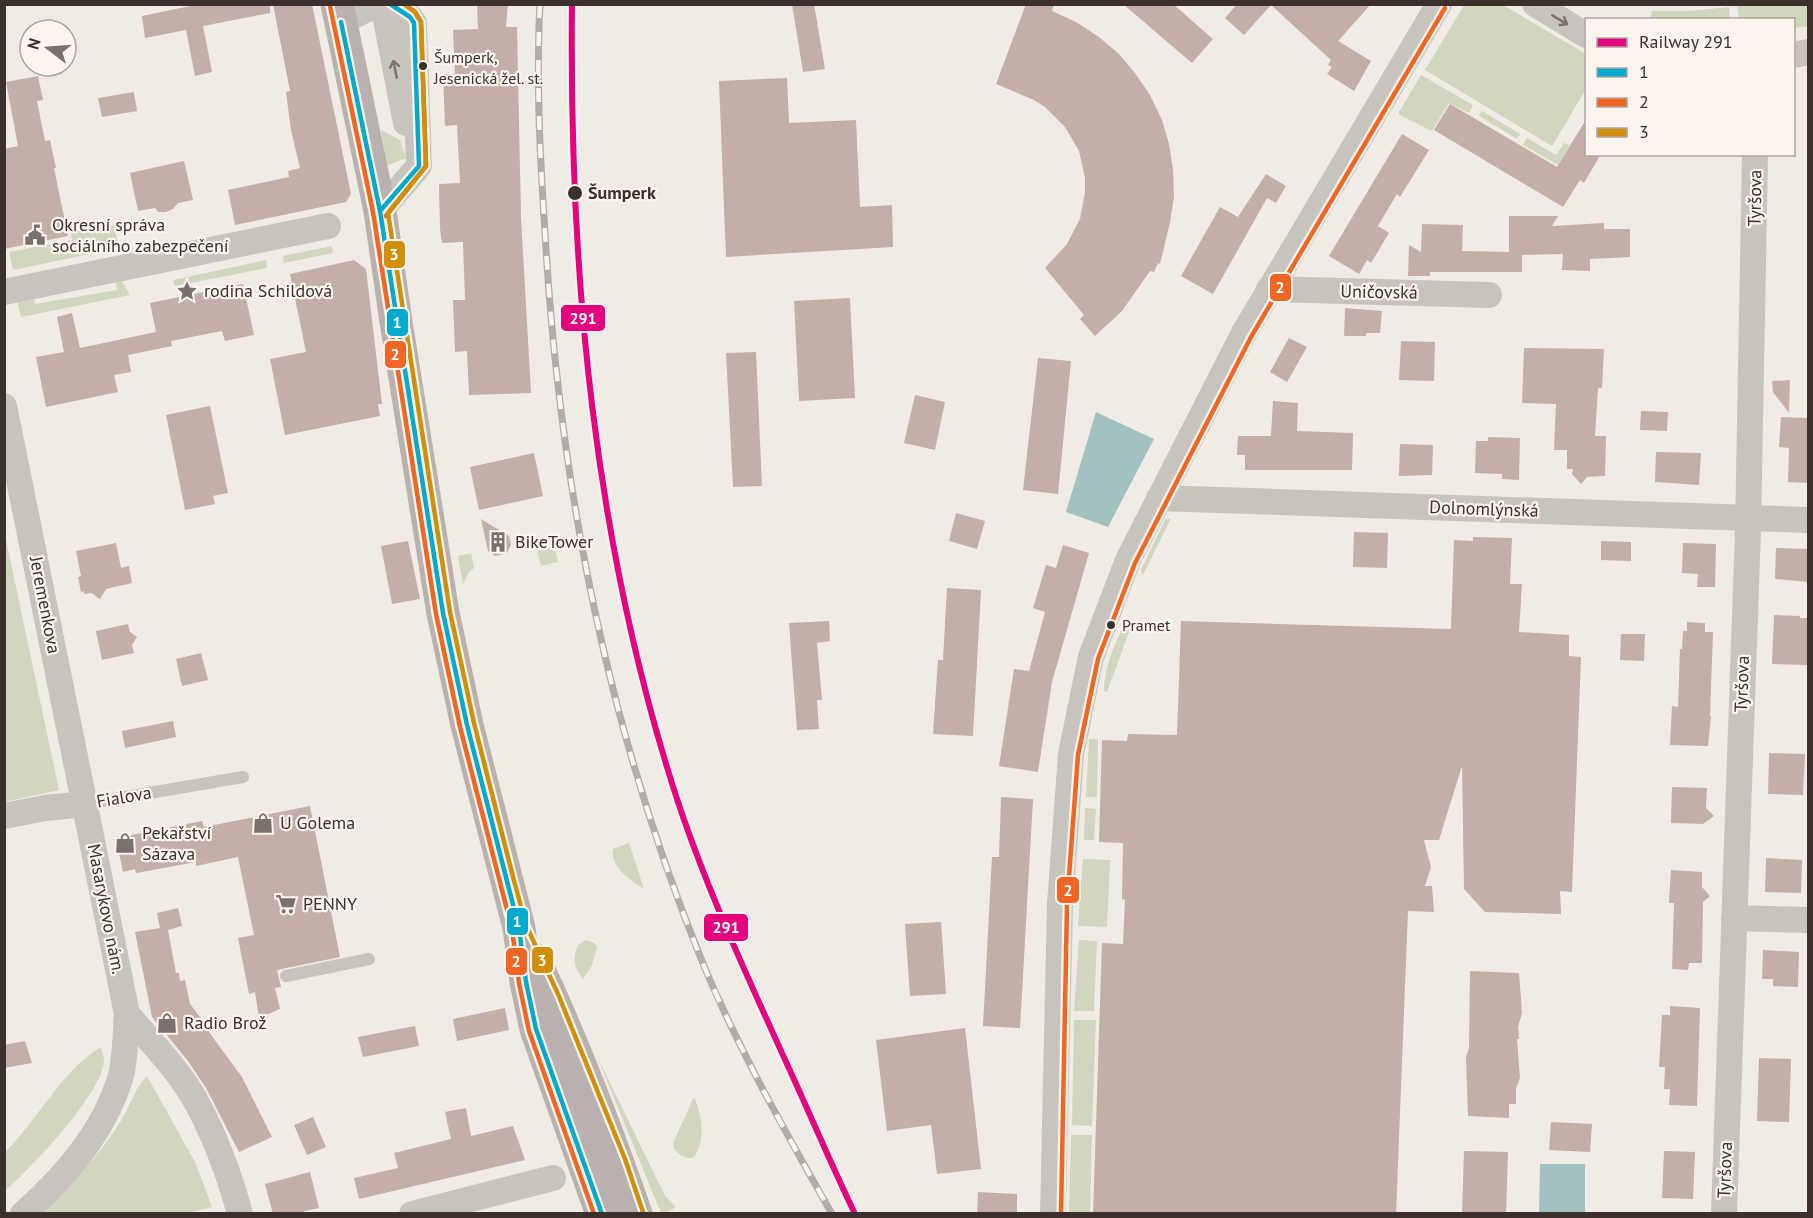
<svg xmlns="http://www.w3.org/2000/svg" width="1813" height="1218" font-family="'PT Sans',sans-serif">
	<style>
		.green { fill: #d1d6bf }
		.water { fill: #a1c2c1 }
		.building { fill: #c3afa7 }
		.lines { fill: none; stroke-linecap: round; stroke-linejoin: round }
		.lane { stroke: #c9c3be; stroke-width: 12 }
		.street { stroke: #c9c3be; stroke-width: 26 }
		.primary { stroke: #b8b1ad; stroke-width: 33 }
		.rail-casing { stroke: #b1aca8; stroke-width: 7 }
		.rail { stroke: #fbf5ee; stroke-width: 4.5; stroke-dasharray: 14; stroke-linecap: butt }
		.bus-1-casing { stroke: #fbf5ee; stroke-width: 9 }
		.bus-2-casing { stroke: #fbf5ee; stroke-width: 9 }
		.bus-3-casing { stroke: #fbf5ee; stroke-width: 9 }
		.bus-1 { stroke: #00a9ce; stroke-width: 4.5 }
		.bus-2 { stroke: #f26522; stroke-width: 4.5 }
		.bus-3 { stroke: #d18e09; stroke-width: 4.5 }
		.rail-1-casing { stroke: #fbf5ee; stroke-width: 10 }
		.rail-1 { stroke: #e5007d; stroke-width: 6 }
		.oneway { stroke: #7b726d }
		.bus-dot { fill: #3b302b; stroke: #fbf5ee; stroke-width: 2 }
		.labels { text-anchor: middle; stroke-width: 4.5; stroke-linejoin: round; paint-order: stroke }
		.bus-label { font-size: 16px; fill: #3b302b; stroke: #fbf5ee; text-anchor: start }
		.stop-label { font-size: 18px; font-weight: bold; fill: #3b302b; stroke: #fbf5ee; text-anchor: start }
		.street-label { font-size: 18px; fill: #3b302b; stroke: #fbf5ee }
		.poi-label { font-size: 18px; fill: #3b302b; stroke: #fbf5ee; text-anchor: start }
		.line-badge { stroke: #fbf5ee; stroke-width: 2 }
		.badge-label { font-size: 16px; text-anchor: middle; font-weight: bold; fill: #fff }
	</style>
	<rect width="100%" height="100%" fill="#f0ebe5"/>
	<path class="green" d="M1464,5h39l83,49v35l-34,57 -127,-76z
		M1747,5h61v21l-14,2v-8l-55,-1 -2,-14z
		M1729,7l1,12h-80l2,-8h36z
		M1421,75l52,30 -4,8 -20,-10 -17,28 -34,-17z
		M1482,111l38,23 -3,5 -38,-23z
		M381,130l19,10 6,18 -20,8z
		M1527,138l29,17 8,-12 6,2 -12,20 -35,-20z
		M114,225l5,23 -106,22 -4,-18 63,-12 -1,-8z
		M332,246l1,7 -49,10 -1,-7z
		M266,260l1,8 -92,18 -2,-6z
		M118,275l12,20 -109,22 -5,-22 16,-3 3,12 82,-14 -2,-14z
		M1171,518l-28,57 -2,-5 24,-50z
		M5,535l54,255 -54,12h-1z
		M554,545l4,17 -17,4 -4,-16z
		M471,553l3,15 -5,4 -6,12 -5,-28z
		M1128,620l5,1 -26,71 -3,-1c-1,-19 13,-56 24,-71z
		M1089,739h9l-1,58h-11z
		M1085,808l11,1 -2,31h-10z
		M629,843l15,46c-14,-9 -34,-22 -31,-40z
		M1083,859l27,1 -3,67 -29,-1z
		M586,940l8,3 3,4 -5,18 -9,14c-9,-12 -11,-19 -5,-34z
		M1079,940l18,1 -3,70h-20z
		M1074,1020h22l-4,106 -20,-1z
		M101,1047c1,4 3,10 3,14 -2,33 -74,108 -99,130v-39c34,-33 56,-81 96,-105z
		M596,1054l69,142 11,11 -10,6h-5z
		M147,1076l48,86 17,45 -27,7h-145c30,-29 59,-58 81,-93 9,-15 14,-33 26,-45z
		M694,1097c8,18 12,42 0,60 -8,3 -16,-2 -21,-10l1,-6z
		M1071,1135h21l-2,78h-21z"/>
	<path class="water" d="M1096,412l58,27 -46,88 -42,-15z
		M1540,1164h45v49h-46z"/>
	<path class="building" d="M200,4h70v9l-67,13 9,46 -17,4 -9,-46 -41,8 -3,-22z
		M273,4h39l39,190 -5,8 -111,23 -7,-35 61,-13 -1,-6 12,-3 -9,-38 -5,-38 4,-1z
		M477,4h31l-2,23h11l4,190 10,176 -62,2 -2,-44 -12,1 -2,-52h12l-2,-58 -21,1 -2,-14 -1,-45 21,-1 -3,-58 -12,1 -2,-52h12l-2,-44 25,-1z
		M792,4h22l11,65 -22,3z
		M1026,4h28l-2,7 24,11 23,15 20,17 16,19 15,22 12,25 7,24 4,26 1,27 -4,25 -10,42 -2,-1 -4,9 -4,-1 -28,40 -27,25 -15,-17 4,-4 -39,-47 22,-24 13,-25 5,-27v-14l-6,-27 -14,-24 -20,-20 -11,-7 -38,-16z
		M1123,4h50l40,35 -21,24z
		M1237,4h134l-33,37 33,20 -17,30 -27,-17 5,-7 -4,-2 3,-5 -60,-55 -27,30 -19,-17z
		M38,76l5,24 -6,1 8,40 5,-1 6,28h-2l14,68 -64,13v-100l14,-3 -12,-64z
		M787,78l2,45 67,-3 4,87 32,-2 1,42 -167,10 -7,-176z
		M134,92l3,19 -35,6 -4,-19z
		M1450,104l107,63 30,-49v36h14l-17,29 -4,-3 -17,27 -129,-77z
		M1402,134l27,16 -29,47 -3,-3 -19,32 11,7 -18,30 -4,-3 -8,14 -30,-18z
		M184,161l9,39 -15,3 -5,6 -7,3h-8l-3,-4 -17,3 -8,-38z
		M1266,174l20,12 -10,17 -9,-5 -54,96 -32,-18 39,-69 18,10z
		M1509,216h49l-6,10 52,-3v6h26v28l-40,2v12l-28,-1 1,-16 -41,1v17h-92v4h-22l1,-31 12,7 1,-28 41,1 -1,26 47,1z
		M354,260l12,9 16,135h-4l2,12 -95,19 -15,-76 36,-7 -16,-78z
		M243,284l11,51 -29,6 -3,-10 -51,10 1,5 -44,9 3,17 -17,3 4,17 -72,15 -10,-50 28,-5 -7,-35 15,-4 8,35 76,-16 -6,-29z
		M850,298l5,100 -56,3 -5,-100z
		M1345,308l37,3 -2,22h-14v3h-22z
		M1289,338l18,9 -20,35 -17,-10z
		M1401,341l34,1 -1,39 -35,-1z
		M1524,348l80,1 -2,39h-4l-3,48h11l-1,40 -18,1 -6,7 -9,-10 1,-5h-6v-19h-13l2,-46 -34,-1z
		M756,352l6,134 -29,1 -7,-134z
		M1038,358l33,3 -13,133 -35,-4z
		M1790,380l-1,33 -16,-21 -1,-11z
		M915,395l30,7 -10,48 -31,-7z
		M1273,401l25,2 -1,28 56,2 -1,37h-107v-15h-8l1,-19h33z
		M210,406l18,87 -15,3 2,8 -30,6 -19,-95z
		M1641,411l27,1 -1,19 -27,-1z
		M1781,417l28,1v65l-21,-1 1,-34 -10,-1z
		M1488,437l32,1 -1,42 -17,-1v-5l-27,-1 1,-32h12z
		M1400,444l33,1 -1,30 -33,1z
		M1656,452l45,1 -2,32 -44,-3z
		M534,453l9,43 -64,14 -9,-43z
		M956,513l29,8 -8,28 -28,-8z
		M481,519l28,17 2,9 -4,8 -12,3 -7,-5z
		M1354,532l34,1 -1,35 -34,-1z
		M1473,537l39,1 -2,46h12l-3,48 50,3v21l12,1 -9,235 -12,-1 1,23 -76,-2 -21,-23 -2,-123 -23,74h-15l7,27 -6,19h7l2,26 -26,-1 -12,303h-303l9,-271 21,1 2,-44 -3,-1 1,-56 -24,-1 3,-102 25,1 1,-7 49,1 4,-114 270,8 3,-89 19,1z
		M408,541l12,58 -28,5 -11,-58z
		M1601,541l30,1v19l-30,-1z
		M116,543l5,25 8,-2 3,17 -26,6 -6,10 -9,-6 -7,1v-3l-3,1 -3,-15 3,-1 -5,-25z
		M1683,543l33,1 -1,43h-18l1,-13 -16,-1z
		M1063,545l26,8 -37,129 -14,90 -39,-6 15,-97 15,2 16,-59 -12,-4 13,-43 10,3z
		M1776,548l33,1v33l-34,-3z
		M947,588l34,2 -8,146 -40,-2 5,-74h5z
		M1774,615l26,1v2h8l1,47 -37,-1z
		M829,621l1,20 -13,2 5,57h-5l2,29 -22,1 -8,-107z
		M1687,622l18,1v9h8l-3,84h1l-3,30 -38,-1 2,-39 6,1 2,-58h2l1,-18h4z
		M128,624l2,8 7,5 -5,8 2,8 -32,7 -6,-29z
		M1621,634h24l-1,27 -24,-1z
		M201,653l7,27 -26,6 -6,-27z
		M173,721l3,16 -51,11 -3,-17z
		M1769,753l36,1 -2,41 -35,-1z
		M1672,787l35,1 -1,20 8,8 -11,8 -32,-1z
		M1001,797l32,2 -13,229 -37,-2 9,-169h7z
		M310,806l30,151 -63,13 4,17 -6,1 5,21 -21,9 -4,-26 -6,2 -11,-56 16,-3 -16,-78 -42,9v-4l-60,11 -1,-4 -12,3 -7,-34 86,-17 2,6z
		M1766,858l36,2 -1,33 -36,-1z
		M1671,870l31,2v15l8,9 -7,6 -1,61h-13l-1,7 -16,-1 2,-66h-5z
		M178,908l4,18 -14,4 8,43h3l1,8 5,-1 5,24 18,23 -2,1 36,49 30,60 -33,15 -33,-64 -18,-27 -36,-44 -17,-85 25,-4 -3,-15z
		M941,922l5,72 -36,2 -5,-72z
		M1763,950l36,2 -1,35 -25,-1v-7h-11z
		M1470,971l49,2 3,40 -4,14 1,12h-2l3,39 -4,11v15h-7v14l-41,-2 -2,-59 3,-9z
		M1670,1006l30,2 -3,98 -28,-1 1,-16h-6l1,-22h-6l3,-52h8z
		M505,1008l4,22 -52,11 -4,-22z
		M415,1026l4,20 -56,11 -5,-20z
		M965,1028l16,141 -44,5 -6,-49 -44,6 -11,-91z
		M25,1041l7,22 -28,5v-23z
		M1759,1058l32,1 -2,63 -32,-1z
		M466,1108l5,28 42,-10 12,34 -166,39 -5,-21 44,-10 -4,-15 57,-14 -6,-27z
		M313,1117l13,30 -19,8 -13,-30z
		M1551,1122l41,2 -2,28 -41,-2z
		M1464,1151l44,1 -2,62h-44z
		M1664,1151l31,1 -2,47 -31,-1z
		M310,1172l9,36 -15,3 1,3h-32l-8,-30z
		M978,1192l39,2v20h-40z"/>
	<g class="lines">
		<path class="lane" d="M85,804l158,-27
			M286,976l83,-17"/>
		<path class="street" d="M383,4l23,119
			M1535,4l51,31
			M341,22l36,-18
			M1794,55l14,-3
			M380,211l39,-45 -5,-143 -4,-6 -21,-13
			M1269,289l220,6
			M4,292l324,-66
			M4,406l123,608c-2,20 -1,45 -7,65 -16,52 -56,99 -97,135
			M1159,498l649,22
			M4,816l41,-8 40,-4
			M1734,918l74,2
			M127,1014c25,29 53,57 71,91 18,34 32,72 42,109
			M412,1214l141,-36
			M1053,1214l7,-310 11,-150 20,-97 37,-97 116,-227 195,-329
			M1724,1214l24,-684 7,-376"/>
		<path class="primary" d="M337,4l43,207 16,111 47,291 24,112 52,203 7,54 10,47 66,185
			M534,959c39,83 72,169 102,255"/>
		<g class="rail-casing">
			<path id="rail" d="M540,4c-4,77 0,153 5,228 14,252 63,500 159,734 36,86 82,167 128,248"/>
		</g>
		<use href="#rail" class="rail"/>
		<g class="bus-1-casing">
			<path id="bus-1" d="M341,22l39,189 63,402 24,112 52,203 7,54 10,47 66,185
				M380,211l39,-45 -5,-143 -4,-6 -20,-13"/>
		</g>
		<g class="bus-2-casing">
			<path id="bus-2" d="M330,6l43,206 63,402 24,113 52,202 7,54 10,48 65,183
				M386,216l40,-50 -5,-144 -6,-10 -11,-8
				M1061,1214l6,-310 11,-149 20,-96 37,-96 116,-226 194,-329"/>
		</g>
		<g class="bus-3-casing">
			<path id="bus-3" d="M404,4l11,8 6,10 5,144 -38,47 62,399 24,111 39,154 13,48 32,69 67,165 18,53"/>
		</g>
		<use href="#bus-1" class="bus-1"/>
		<use href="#bus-2" class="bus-2"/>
		<use href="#bus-3" class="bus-3"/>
		<g class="rail-1-casing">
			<path id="rail-1" d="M572,4c-3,270 22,541 106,798 30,90 70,176 109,262 23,50 44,100 68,150"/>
		</g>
		<use href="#rail-1" class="rail-1"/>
	</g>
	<defs><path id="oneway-shaft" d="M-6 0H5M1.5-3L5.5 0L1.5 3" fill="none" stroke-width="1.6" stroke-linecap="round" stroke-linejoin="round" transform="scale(1.5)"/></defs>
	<g class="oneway">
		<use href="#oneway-shaft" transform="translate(1560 20) rotate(31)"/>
		<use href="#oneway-shaft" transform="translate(395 69) rotate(-101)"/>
	</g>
	<defs>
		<g id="civic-bare" transform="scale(1.62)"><path d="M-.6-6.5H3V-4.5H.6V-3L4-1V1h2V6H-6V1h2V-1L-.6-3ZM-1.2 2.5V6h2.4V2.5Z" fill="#7a716c" stroke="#fbf5ee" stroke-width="2.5" paint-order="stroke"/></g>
		<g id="sight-bare" transform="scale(1.62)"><path d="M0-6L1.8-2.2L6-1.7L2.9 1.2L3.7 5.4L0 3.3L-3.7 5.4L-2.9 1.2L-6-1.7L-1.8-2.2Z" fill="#7a716c" stroke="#fbf5ee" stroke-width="2.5" paint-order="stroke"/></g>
		<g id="building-bare" transform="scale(1.62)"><path d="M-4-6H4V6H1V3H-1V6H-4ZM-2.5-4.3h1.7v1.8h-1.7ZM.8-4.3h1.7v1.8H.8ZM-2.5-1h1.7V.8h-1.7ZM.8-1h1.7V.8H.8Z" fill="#7a716c" stroke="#fbf5ee" stroke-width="2.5" paint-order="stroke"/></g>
		<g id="shop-bare" transform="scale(1.62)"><path d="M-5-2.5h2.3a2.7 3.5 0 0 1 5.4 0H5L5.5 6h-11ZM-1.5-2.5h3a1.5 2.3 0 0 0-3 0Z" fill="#7a716c" stroke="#fbf5ee" stroke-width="2.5" paint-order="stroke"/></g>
		<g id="supermarket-bare" transform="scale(1.62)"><path d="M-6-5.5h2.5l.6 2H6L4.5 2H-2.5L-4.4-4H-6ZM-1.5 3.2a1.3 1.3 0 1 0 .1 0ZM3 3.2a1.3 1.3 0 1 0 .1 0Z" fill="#7a716c" stroke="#fbf5ee" stroke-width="2.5" paint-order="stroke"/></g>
	</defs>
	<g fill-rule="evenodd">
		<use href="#civic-bare" x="35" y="235"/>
		<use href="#sight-bare" x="187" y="291"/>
		<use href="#building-bare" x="498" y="542"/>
		<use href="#shop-bare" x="263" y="823"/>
		<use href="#shop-bare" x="125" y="843"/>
		<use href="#supermarket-bare" x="286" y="904"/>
		<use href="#shop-bare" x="167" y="1023"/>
	</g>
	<g class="bus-dot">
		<circle cx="423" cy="66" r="5"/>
		<circle cx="575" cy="193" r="8"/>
		<circle cx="1111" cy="625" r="5"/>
	</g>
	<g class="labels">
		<g class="bus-label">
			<text x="434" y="63">Šumperk,<tspan x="434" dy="21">Jesenická žel. st.</tspan></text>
			<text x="1122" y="631">Pramet</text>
		</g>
		<g class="stop-label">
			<text x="588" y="199">Šumperk</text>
		</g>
		<g class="street-label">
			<text transform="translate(1755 198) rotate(-89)" y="6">Tyršova</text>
			<text transform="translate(1379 292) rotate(1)" y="6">Uničovská</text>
			<text transform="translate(1484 509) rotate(2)" y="6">Dolnomlýnská</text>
			<text transform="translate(45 605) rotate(79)" y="6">Jeremenkova</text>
			<text transform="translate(1742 684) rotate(-88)" y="6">Tyršova</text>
			<text transform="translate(124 797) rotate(-10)" y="6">Fialova</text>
			<text transform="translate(106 909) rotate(79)" y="6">Masarykovo nám.</text>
			<text transform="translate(1725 1170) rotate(-88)" y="6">Tyršova</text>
		</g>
		<g class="poi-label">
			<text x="52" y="231">Okresní správa<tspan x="52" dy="21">sociálního zabezpečení</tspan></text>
			<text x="204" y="297">rodina Schildová</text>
			<text x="515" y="548">BikeTower</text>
			<text x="280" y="829">U Golema</text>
			<text x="142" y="839">Pekařství<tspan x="142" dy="21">Sázava</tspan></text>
			<text x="303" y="910">PENNY</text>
			<text x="184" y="1029">Radio Brož</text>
		</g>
	</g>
	<g class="line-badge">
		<rect x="383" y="240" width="23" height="29" rx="6" fill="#d18e09"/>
		<rect x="1269" y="273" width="23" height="29" rx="6" fill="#f26522"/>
		<rect x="560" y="304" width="46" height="28" rx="6" fill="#e5007d"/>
		<rect x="386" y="308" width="23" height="29" rx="6" fill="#00a9ce"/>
		<rect x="384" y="340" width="23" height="29" rx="6" fill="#f26522"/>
		<rect x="1056" y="876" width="24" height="28" rx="6" fill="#f26522"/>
		<rect x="506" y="907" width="23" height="29" rx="6" fill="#00a9ce"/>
		<rect x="703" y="913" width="46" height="29" rx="6" fill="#e5007d"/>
		<rect x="531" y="946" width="23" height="28" rx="6" fill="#d18e09"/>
		<rect x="505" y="947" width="23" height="29" rx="6" fill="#f26522"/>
	</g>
	<g class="badge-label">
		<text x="394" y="260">3</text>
		<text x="1280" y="293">2</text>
		<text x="583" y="324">291</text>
		<text x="397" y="328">1</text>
		<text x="395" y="360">2</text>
		<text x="1068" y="896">2</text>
		<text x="517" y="927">1</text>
		<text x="726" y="933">291</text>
		<text x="542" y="966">3</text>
		<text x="516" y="967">2</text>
	</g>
	<rect width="1813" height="1218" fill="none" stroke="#3b302b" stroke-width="12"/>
	<rect x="1585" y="18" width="210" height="138" fill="#fbf5ee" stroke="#aea6a0" stroke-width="1.5"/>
	<rect x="1597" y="38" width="30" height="9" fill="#e5007d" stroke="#aea6a0" stroke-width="1.5"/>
	<text x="1639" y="48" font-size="18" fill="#3b302b">Railway 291</text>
	<rect x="1597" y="68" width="30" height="9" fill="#00a9ce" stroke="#aea6a0" stroke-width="1.5"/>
	<text x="1639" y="78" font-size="18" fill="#3b302b">1</text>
	<rect x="1597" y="98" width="30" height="9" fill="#f26522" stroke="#aea6a0" stroke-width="1.5"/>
	<text x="1639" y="108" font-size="18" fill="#3b302b">2</text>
	<rect x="1597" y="128" width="30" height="9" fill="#d18e09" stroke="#aea6a0" stroke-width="1.5"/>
	<text x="1639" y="138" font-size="18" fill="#3b302b">3</text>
	<g transform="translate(48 48) rotate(287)"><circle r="28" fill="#fbf5ee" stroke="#aea6a0" stroke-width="1.5"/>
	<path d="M0-4.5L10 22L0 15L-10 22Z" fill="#7a716c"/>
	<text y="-9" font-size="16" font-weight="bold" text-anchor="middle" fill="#3b302b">N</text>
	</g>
</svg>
